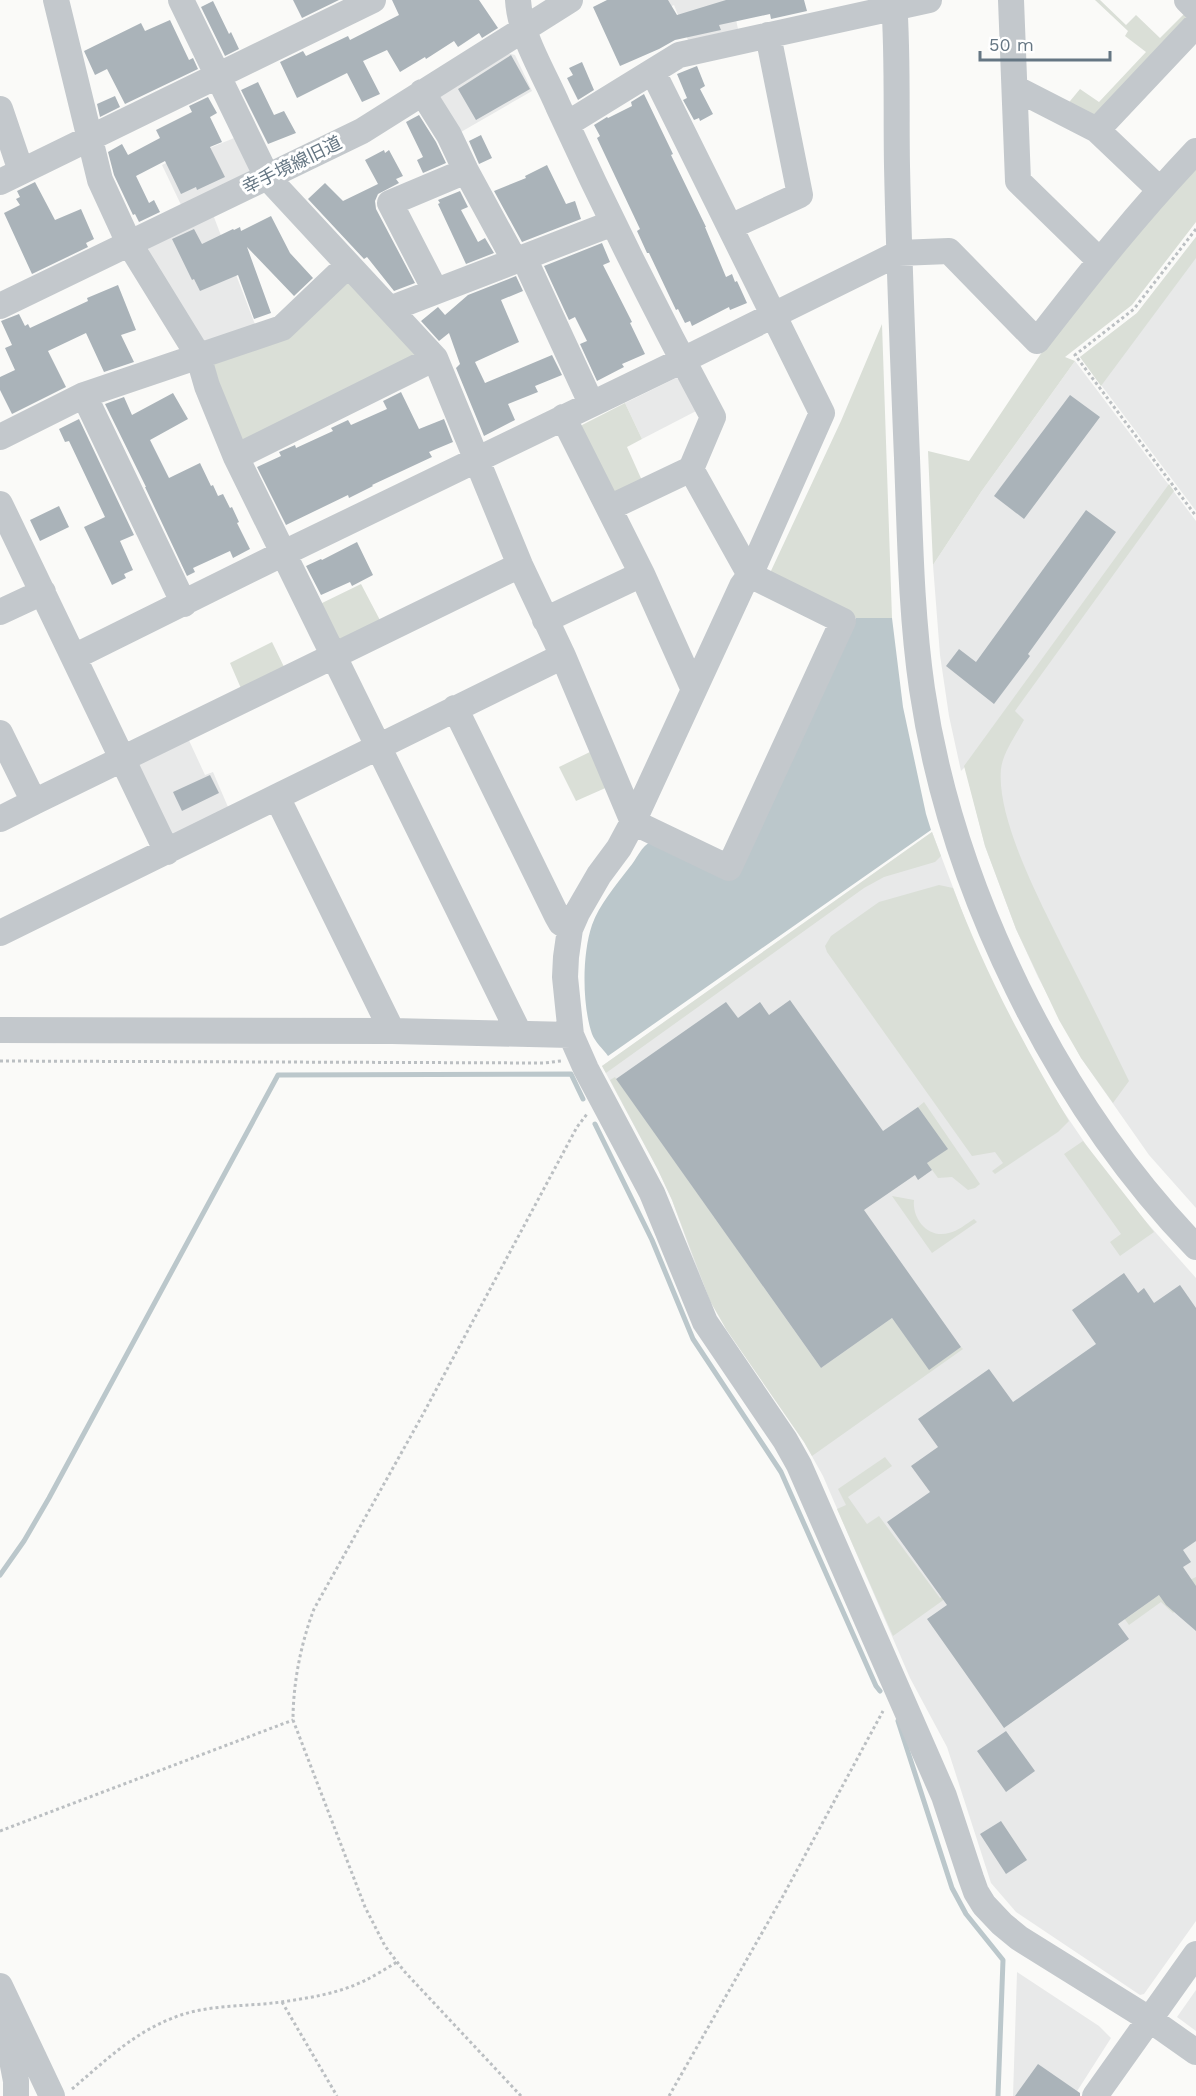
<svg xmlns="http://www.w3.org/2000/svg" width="1196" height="2096" font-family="'Work Sans','Noto Sans JP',sans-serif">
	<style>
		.built { fill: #e8e9e9 }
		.green { fill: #dadfd7 }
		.water { fill: #bbc7cb }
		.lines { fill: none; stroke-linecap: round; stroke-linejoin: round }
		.stream { stroke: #bbc7cb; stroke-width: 5 }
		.building { fill: #aab3b9 }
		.path { stroke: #bbbfc2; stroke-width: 3; stroke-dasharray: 3 3; stroke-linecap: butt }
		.minor { stroke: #c3c8cc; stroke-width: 26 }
		.labels { text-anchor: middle; stroke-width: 6; stroke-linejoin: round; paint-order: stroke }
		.street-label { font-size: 18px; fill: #657683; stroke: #fff }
	</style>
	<rect width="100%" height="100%" fill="#fafaf8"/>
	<path class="built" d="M628,0h104l7,34 -49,11 -16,-40 -37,17z
		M500,51l15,4 17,36 -78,45 -17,-45z
		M239,136l14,38 -70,35 -21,-44 36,-18 2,5z
		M212,212l44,115 -50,17 -59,-90 3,-11z
		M1196,237v274l-116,-154 57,-44z
		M1075,361l121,160v687l-47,-53 -68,-97 -43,-81 -22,-48 -31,-83 -20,-79 -4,4 -12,-55 -9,-61 -7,-90 48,-73z
		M676,378l11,5 13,26 -58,30 -17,-36z
		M186,734l19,41 8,-3 18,42 -52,24 -10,-3 -34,-69z
		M932,832l42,111 35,73 44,80 40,59 48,61 55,62v643l-52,73 -4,1 -124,-83 -25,-29 -44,-136 -37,-69 -87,-202 -19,-34 -78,-113 -28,-57 -26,-72 -14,-30 -56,-104z
		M1017,1972l82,54 12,12 -37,58h-61z
		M1196,1990v41l-19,-14z"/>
	<path class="green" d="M1095,0h5l26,25 10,-10 24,23 27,-27 3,3 -91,103 -33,-11 14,-17 19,13 47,-50 -21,-16 3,-5z
		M1196,162v60l-64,83 -67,52 10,4 -94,131 -48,73 -5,-114 41,10 71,-106 127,-162z
		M1196,237v21l-95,128 -21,-29 57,-44z
		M343,282h10l65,69 -7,14 -162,81 -14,-8 -23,-79z
		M882,324l10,294h-36l-84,-39 -2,-6 71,-152z
		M625,403l17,36 -15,8 17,38 -29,14 -37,-66 4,-8z
		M1169,484l5,7 -159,220 9,9c-8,15 -21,32 -23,49 -5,53 44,141 67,189 21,41 41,82 61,123l-16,22 -32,-45 -22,-38 -43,-91 -31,-83 -21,-80z
		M361,584l21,40 -47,17 -17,-36z
		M272,642l14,29 -43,22 -13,-30z
		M594,750l16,36 -34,15 -17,-34z
		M932,832l9,24 -6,6 -51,15 -20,11 -258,185 -4,-7z
		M939,885l14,3c31,82 71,158 116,233l-11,11 -63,42 -3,-3 11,-8 -8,-11 -23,4 -145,-204 -2,-6 6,-10 48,-34z
		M615,1077l206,291 71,-50 37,51 32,-22 2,2 -151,107 -8,-14 -78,-113 -16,-28 -38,-101 -14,-30 -48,-90z
		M924,1102l56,82 -5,4 -7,2 -16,-13 -14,1 -11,-15 20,-14 -29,-42z
		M1083,1141l71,91 -34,24 -10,-14 11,-8 -57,-80z
		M892,1196l22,4c-2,19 14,39 35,33 9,-2 17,-9 25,-14l3,3 -45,31z
		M885,1457l7,9 -44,31 19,27 12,-8 61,82 116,-83 72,102 31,-22 37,-18v12l-23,24 -12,-11 -32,23 -75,-104 -161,115 -56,-127 9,-4 -8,-16z"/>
	<path class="water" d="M856,618h36l11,89 23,107 5,16 -323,226c-5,-7 -13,-14 -16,-22 -10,-29 -10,-80 0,-109 7,-20 24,-40 37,-57 8,-9 12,-22 23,-27l81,39z"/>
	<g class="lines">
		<path class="stream" d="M595,1124l57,116 41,99 88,133 95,214 4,5
			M0,1575l24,-34 25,-43 229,-423 293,-1 12,25
			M898,1721l54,167 14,26 37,46 -5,136"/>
	</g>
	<path class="building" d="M293,0h46l-37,18z
		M392,0h87l19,28 -16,10 -3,-5 -21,14 -4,-6 -28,18 -1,-2 -25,15 -13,-22 -24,11 17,33 -18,8 -15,-29 -50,25 -17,-36 23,-11 3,5 42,-20 2,4 49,-25z
		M607,0h61l9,15 49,-15h78l3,11 -36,8 -1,-5 -51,11 2,5 -46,10 -16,9 -39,17 -27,-59z
		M213,1l16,33 2,-2 8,17 -14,7 -24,-49z
		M170,20l19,40 4,-2 5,11 -73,35 -18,-35 -12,6 -11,-24 57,-28 4,8z
		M511,55l19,34 -54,31 -18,-31z
		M582,62l12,28 -16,10 -11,-22 6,-3 -4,-7z
		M697,66l8,20 -5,3 13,25 -13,7 -1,-3 -5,2 -11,-20 4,-2 -10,-24z
		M258,82l16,33 10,-4 12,22 -28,11 -27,-54z
		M644,94l29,60 -2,1 35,72h-1l21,50 6,-3 3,8 2,-1 10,22 -17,7 -1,-3 -37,19 -2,-5 -5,2 -7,-14 -2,1 -27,-57h-2l-10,-22 3,-2 -43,-91 3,-2 -6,-11 13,-8 1,1 24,-12 -1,-4z
		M115,96l5,11 -20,10 -3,-13z
		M208,97l9,16 -7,4 12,25 -12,5 15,30 -28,13 -1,-3 -15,7 -16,-33 -29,15 13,27 5,-3 6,12 -21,10 -4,-8 -2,1 -19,-40 -6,-23 14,-8 6,11 32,-17 -4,-8 36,-18 -3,-6z
		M419,115l17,27 10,21 -23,10 -6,-13 6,-3 -17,-35z
		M481,135l11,23 -13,6 -10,-23z
		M384,150l1,3 4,-3 14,26 -7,3 3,4 -21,11 -3,7 1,8 39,74 -21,8 -27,-34 -3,2 -56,-60 17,-16 18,18 35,-17 -13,-24z
		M547,165l19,39 9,-3 6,18 -59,23 -28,-51 32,-13 -1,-2z
		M35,182l20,38 26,-11 13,30 -8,4 2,4 -56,27 -28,-61 16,-8 -4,-6 4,-2 -3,-6z
		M460,191l8,16 -7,3 17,32 7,-4 9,15 -28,11 -28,-60 2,-1 -2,-3z
		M271,216l19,37 23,25 -19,18 -47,-49 24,66 -17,6 -16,-44 -38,16 -6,-12 -2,1 -20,-41 22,-10 8,15 31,-15 1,1 6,-3 1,4z
		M602,243l8,19 -7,3 29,57 -2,1 15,31 -23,10 2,3 -27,14 -17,-37 7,-3 -12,-24 -6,3 -25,-54z
		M516,276l7,15 -22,9 18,42 -44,20 10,21 67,-28 10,20 -27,11 3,6 -30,12 7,16 -31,16 -28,-68 4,-4 -11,-31 -10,8 -18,-20 17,-14 7,8 23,-20z
		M118,285l18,45 -15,5 13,27 -30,10 -18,-39 -38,18 18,36 -54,27 -12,-24v-13l15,-7 -10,-22 7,-3 -11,-24 18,-7 6,12 3,-2 2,4 58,-27 -1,-3z
		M401,392l18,37 25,-10 9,23 -24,10 3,5 -60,28 1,1 -24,12 -1,-3 -62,30 -29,-58 24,-11 -2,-4 16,-7 1,3 37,-17 -2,-3 17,-8 3,5 36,-16 -4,-8z
		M173,393l15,26 -38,21 19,38 31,-15 11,23 2,-1 5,11 5,-2 7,14 2,-1 7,15 -2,1 13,26 -17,9 -3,-7 -37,17 2,4 -8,4 -42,-89h1l-41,-83 19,-7 8,18z
		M1070,395l30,22 -76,102 -30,-23z
		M79,419l55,116 -14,6 13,29 -9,4 2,4 -14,7 -28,-58 21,-10 -36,-76 -4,1 -6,-13z
		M59,506l10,21 -29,14 -10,-21z
		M1086,510l30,22 -88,122 2,2 -36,48 -48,-38 13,-17 17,13z
		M357,542l16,33 -21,11 -2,-4 -29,13 -15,-29 15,-7 1,1z
		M210,775l9,18 -37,18 -9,-19z
		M790,1000l93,131 35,-24 30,42 -21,14 5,7 -14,10 -3,-5 -51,35 97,137 -32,23 -37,-52 -71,50 -205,-289 110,-77 12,16 22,-16 9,13z
		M1124,1273l14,20 6,-5 10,15 26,-18 16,23v233l-13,9 8,12 -8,5 13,19v45l-30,-26 -7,-10 -41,29 11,15 -125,89 -77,-109 20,-14 -60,-83 43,-30 -19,-26 27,-19 -20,-28 71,-50 24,33 83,-58 -24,-34z
		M1006,1731l29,40 -29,21 -29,-41z
		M1001,1821l26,39 -21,14 -26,-40z
		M1038,2064l42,29v3h-65z"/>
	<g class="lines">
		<path class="path" d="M1196,229l-62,80 -59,46 121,161
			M0,1061l544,2 17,-2
			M0,1831l293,-111
			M282,2002l55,94
			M72,2089c32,-27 61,-56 101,-71 33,-14 73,-11 108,-16 29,-4 59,-9 85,-22 10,-5 21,-12 31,-18
			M521,2096l-117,-125 -19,-25 -20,-39 -72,-187c0,-37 8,-77 21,-111l108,-193 155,-289 10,-13
			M669,2096l114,-200 100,-185"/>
		<path class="minor" d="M56,0l44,180 29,63 69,112 9,31 29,71 283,576
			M181,0l86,177 168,181 85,207 43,91 70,166 96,46 114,-247 -93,-46 -59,-106 22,-52c-55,-102 -107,-206 -155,-311 -14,-33 -38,-70 -40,-106
			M894,0c4,55 2,111 3,166 2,97 6,194 10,292 3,77 4,155 15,231 29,198 135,415 274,558
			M1011,0l7,181 81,79
			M1187,0l9,9
			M653,72l169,341 -72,162 -8,11 -109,236 -14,26 -20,27 -22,38 -7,16 -4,28 -1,20 6,58 15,34 66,124 53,129 80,118 14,25 145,331 27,82 5,14 8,13 18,19 17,14 130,81 47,33
			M1015,88l82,42 62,59
			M422,92l27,43 17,36 -76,32 45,87
			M0,109l21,62
			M567,124l112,-69 250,-55
			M1097,130l99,-105
			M466,171l49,90
			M0,182l373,-182
			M730,227l70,-32 -32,-160
			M524,258l67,145
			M0,306l362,-175 208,-131
			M390,309l223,-86
			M84,395l100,209
			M563,417l79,157 52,116
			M0,437l84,-42 198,-67 66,-63
			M236,457l199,-99
			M0,504l167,348
			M609,508l82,-39
			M0,612l43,-20
			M545,620l97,-46
			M74,657l210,-104 399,-193 216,-107 50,-2 88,90c51,-66 102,-130 159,-190
			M455,708l102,208 4,7 9,6
			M0,733l34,69 486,-237
			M277,797l115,234
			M0,819l34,-17
			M0,933c188,-91 375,-186 563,-277
			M0,1030l392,1 179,4
			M0,1986l52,110
			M3,2014l13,67v15
			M1095,2096l101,-142"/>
	</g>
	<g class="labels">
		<g class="street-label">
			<text transform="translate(292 165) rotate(-26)" y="6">幸手境線旧道</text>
		</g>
	</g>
	<path d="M980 51v9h130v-9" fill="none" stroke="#657683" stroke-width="3"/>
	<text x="989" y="51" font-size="18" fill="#657683" stroke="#ffffff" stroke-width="4.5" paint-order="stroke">50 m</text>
</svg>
